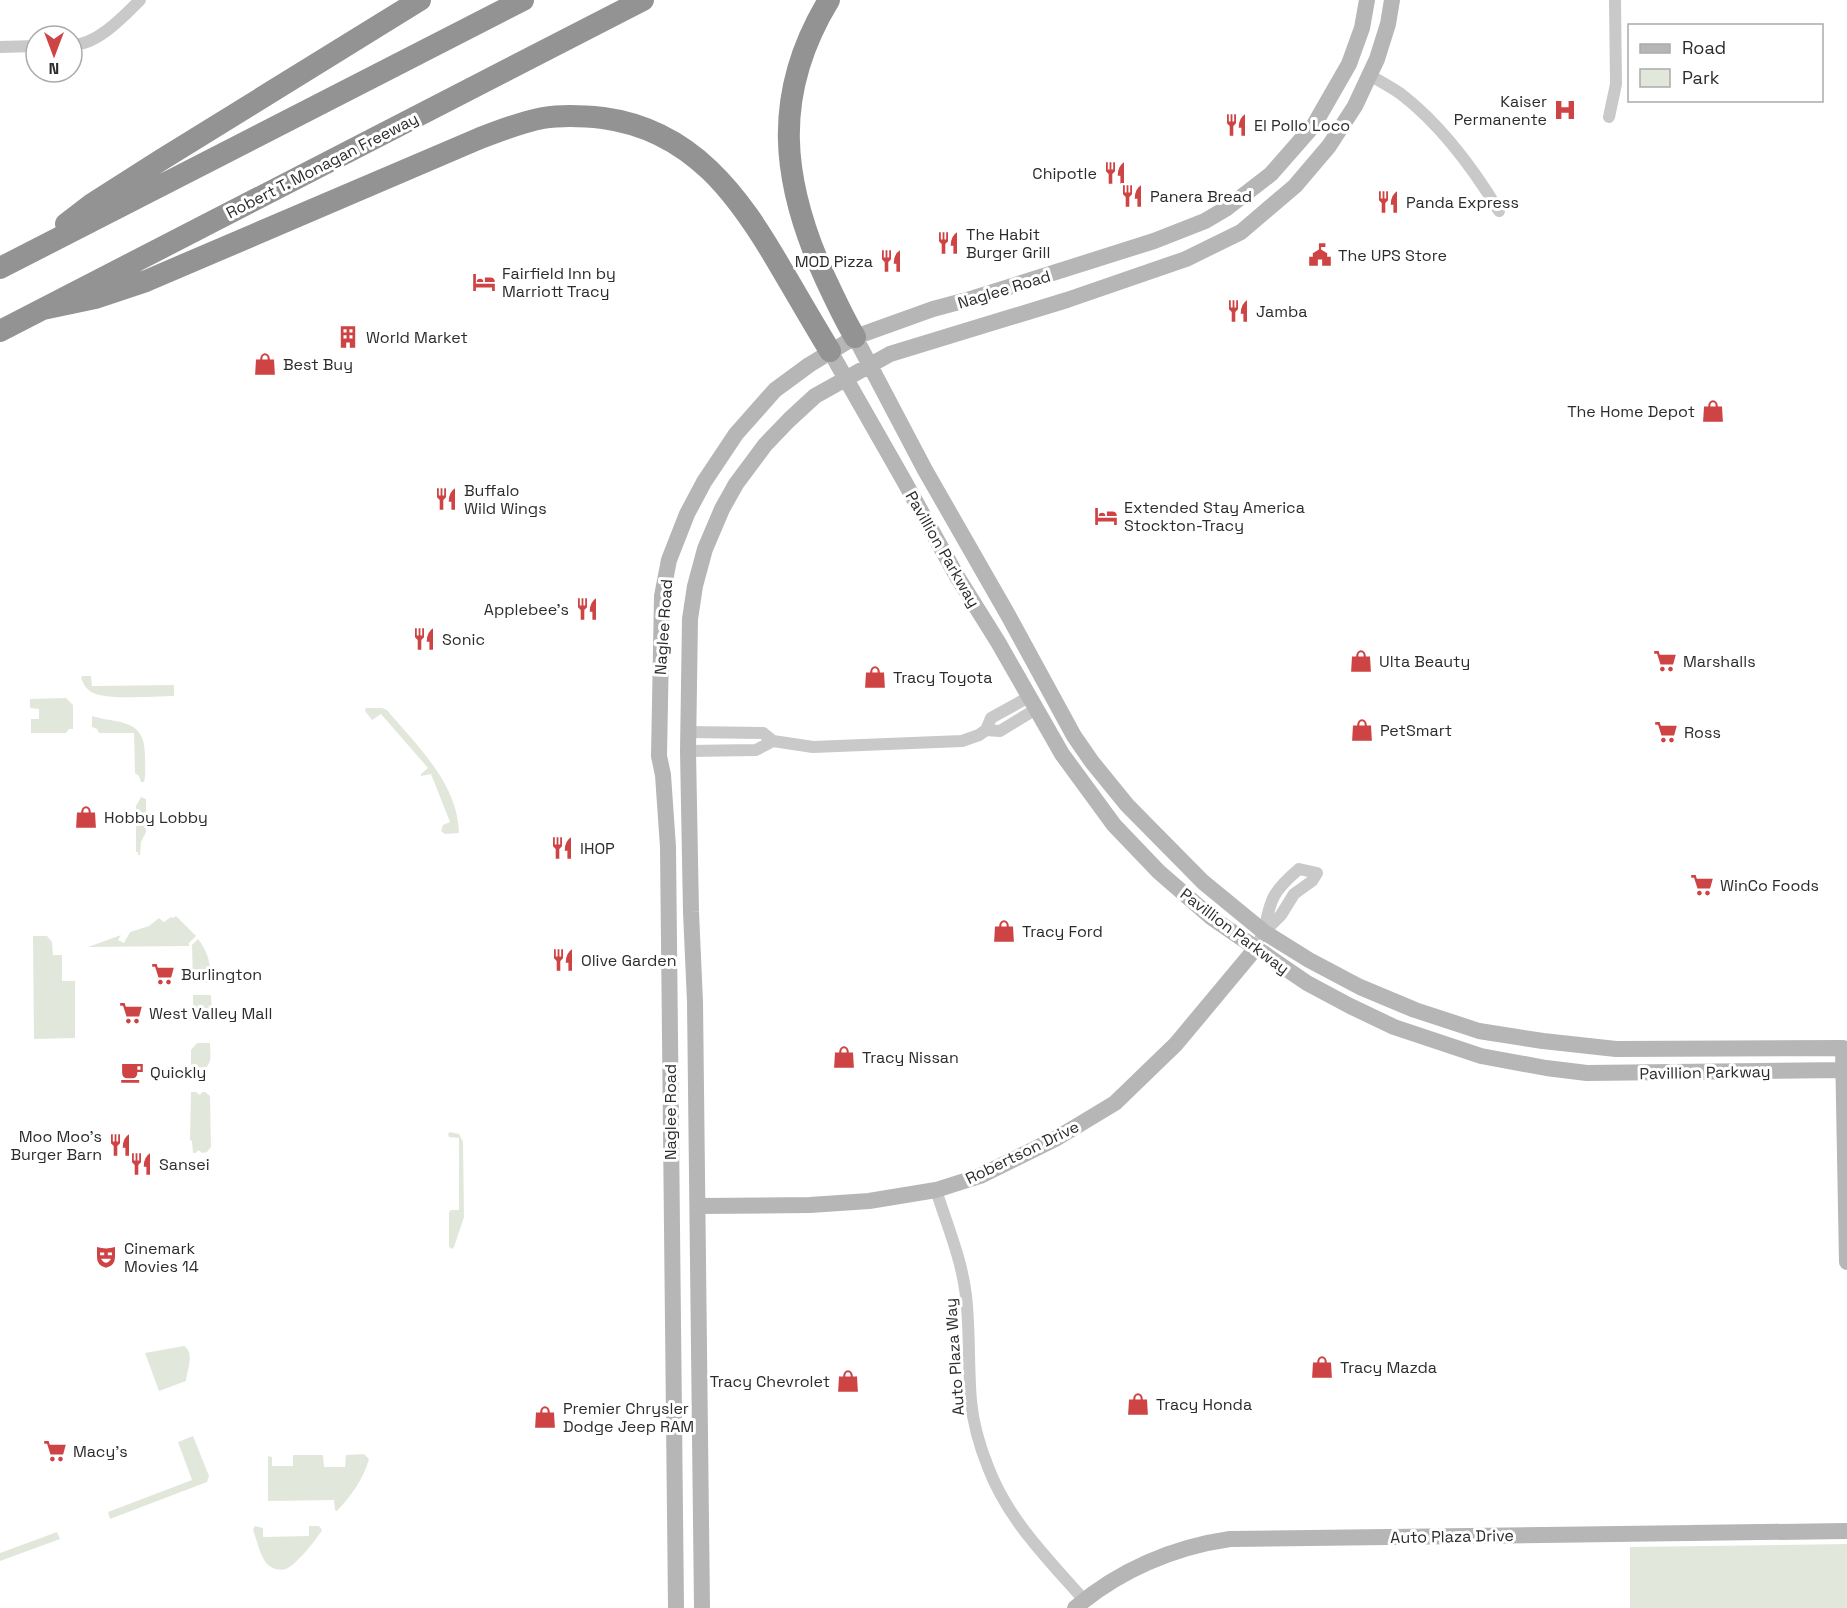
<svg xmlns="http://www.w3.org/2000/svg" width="1847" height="1608" font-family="'Space Grotesk',sans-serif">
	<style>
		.green { fill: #e1e8db }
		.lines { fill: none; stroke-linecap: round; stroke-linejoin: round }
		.street { stroke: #c9c9c9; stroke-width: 12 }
		.secondary { stroke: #b6b6b6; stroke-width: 16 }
		.highway { stroke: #939393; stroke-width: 22 }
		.labels { text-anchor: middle; stroke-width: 6; stroke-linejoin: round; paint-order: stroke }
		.poi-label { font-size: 16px; fill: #2c2c2c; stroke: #fff; text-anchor: start }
		.street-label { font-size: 16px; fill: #2c2c2c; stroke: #fff }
	</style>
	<rect width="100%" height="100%" fill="#fff"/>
	<path class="green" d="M83,676h8l1,10 82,-1v11c-18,0 -62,4 -78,-2 -8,-2 -13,-9 -15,-17z
		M66,698l7,7v24h-4l-3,4h-35v-14h8v-10l-9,-1v-9z
		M366,708h16l5,2c29,35 71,73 72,123l-14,1 -4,-3 2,-6 7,-3 -19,-48 -10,2v-2l7,-6 -47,-54 -9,6 -7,-9z
		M92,716c27,8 53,2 53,39 0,9 1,20 -1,27h-3l-2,-6 -4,-3 -1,-40h-35l-2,-4 -5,-2z
		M141,797l5,2v33l-5,10 -1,13h-2v-3h-2v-46z
		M176,916l20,20 -7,7v3l-101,1 33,-12 -3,5 6,3 6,-11 19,-6 10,-8 5,4 7,-5 2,1z
		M33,936h14l5,6 1,13h9v26h13v57l-41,1z
		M198,939c11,14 13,27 13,44h-18l-1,-38z
		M193,995h18l1,20h-19z
		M197,1043h13c0,9 3,21 -6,26l-6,-2 -3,2h-4v-19z
		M191,1092h5l4,3 2,-3h3l5,4 1,51 -4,5 -5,1 -4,-3 -2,3h-3l-1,-12 -2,-1z
		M450,1132l9,2 4,8 1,75 -10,30 -2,2 -3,-2v-35l2,-2h8v-72l-10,-1 -1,-3z
		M184,1346c11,7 3,24 2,35l-27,10 -14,-38z
		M193,1436l16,40 -2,6 -97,37 -2,-7 84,-32 -14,-38z
		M364,1454l5,5c-6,21 -18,37 -32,52l-2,-1 -1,-10 -66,1v-45l4,1v9h21v-11h30l1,12h21l1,-12z
		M255,1526l8,2v9l46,-1v-10h10l3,4c-5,9 -26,35 -36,39 -6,2 -13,0 -18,-4 -8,-8 -11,-25 -15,-35z
		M57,1532l3,7 -60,22v-8z
		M1847,1544v64h-217v-61z"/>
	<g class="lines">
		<path class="street" d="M72,45c25,0 51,-28 68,-45
			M0,47l36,-1
			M1369,75c11,6 22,12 32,19 40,31 72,74 98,117
			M1609,117l7,-33 -1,-84
			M986,730l14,1 36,-22
			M688,732l75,1 10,8 40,6 149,-6 17,-6 7,-5 5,-12 38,-21
			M688,751l68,-1 17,-9
			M1261,937l3,-5 17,-17 13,-21 18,-13 5,-8 -18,-4c-26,22 -29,30 -35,63
			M936,1190c11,35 26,70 30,106 4,34 2,70 5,105 2,22 9,46 17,66 20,53 60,92 96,133"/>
		<path class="secondary" d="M855,337l70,133 83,145 66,121 18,26 35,43 76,77 61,50 45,28 51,27 55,23 64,21 64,10 73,8 227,-1 4,214
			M830,351l73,128 55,99 40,64 64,112 52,71 45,47 53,46 95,65 43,23 44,21 87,29 65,12 41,5 257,-3
			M698,1206l112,-1 59,-4 67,-11 44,-14 77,-38 58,-35 61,-59 80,-96
			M676,1608l-8,-761 -5,-72 -4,-19 3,-160 7,-36 18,-46 17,-32 32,-48 39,-44 34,-25 46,-28 78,-28 41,-11 180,-57 51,-20 22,-13 44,-34 43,-49 35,-61 13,-36 5,-28
			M702,1608l-7,-606 -4,-90 -3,-161 2,-132 5,-33 10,-37 17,-40 14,-25 29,-39 24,-25 26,-24 75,-42 177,-54 119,-41 55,-27 54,-46 34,-40 26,-40 22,-47 11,-35 4,-24
			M1075,1608c43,-37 98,-61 155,-69l617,-8"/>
		<path class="highway" d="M829,0c-58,95 -48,182 -3,280 9,19 18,39 29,57
			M66,224l26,-20 69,-44 259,-160
			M0,268l523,-268
			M43,309l52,-11 51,-17 332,-142c21,-8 43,-17 65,-21 19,-3 41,-2 60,0 89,12 136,77 178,150 16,27 32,55 49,83
			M0,331l643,-331"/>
	</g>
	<defs>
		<g id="hospital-bare" transform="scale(1.8)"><path d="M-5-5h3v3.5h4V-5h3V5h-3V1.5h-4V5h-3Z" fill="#ce4343" stroke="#fff" stroke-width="2.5" paint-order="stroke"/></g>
		<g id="restaurant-bare" transform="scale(1.8)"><path d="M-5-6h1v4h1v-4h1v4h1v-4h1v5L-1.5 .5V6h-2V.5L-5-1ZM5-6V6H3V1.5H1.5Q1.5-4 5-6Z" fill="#ce4343" stroke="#fff" stroke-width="2.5" paint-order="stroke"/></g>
		<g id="civic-bare" transform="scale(1.8)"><path d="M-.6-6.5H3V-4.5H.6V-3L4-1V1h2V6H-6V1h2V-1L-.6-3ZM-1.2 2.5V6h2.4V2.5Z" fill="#ce4343" stroke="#fff" stroke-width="2.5" paint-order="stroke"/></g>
		<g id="hotel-bare" transform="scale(1.8)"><path d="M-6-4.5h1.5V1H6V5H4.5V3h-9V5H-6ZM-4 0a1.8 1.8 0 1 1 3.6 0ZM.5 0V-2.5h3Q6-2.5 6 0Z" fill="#ce4343" stroke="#fff" stroke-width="2.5" paint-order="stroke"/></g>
		<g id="building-bare" transform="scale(1.8)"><path d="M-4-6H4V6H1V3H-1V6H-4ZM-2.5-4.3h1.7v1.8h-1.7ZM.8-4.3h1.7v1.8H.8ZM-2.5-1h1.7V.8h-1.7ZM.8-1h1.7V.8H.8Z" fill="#ce4343" stroke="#fff" stroke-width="2.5" paint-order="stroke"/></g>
		<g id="shop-bare" transform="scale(1.8)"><path d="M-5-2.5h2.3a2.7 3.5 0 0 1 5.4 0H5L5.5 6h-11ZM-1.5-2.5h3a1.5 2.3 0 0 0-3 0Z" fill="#ce4343" stroke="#fff" stroke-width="2.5" paint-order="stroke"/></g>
		<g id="supermarket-bare" transform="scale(1.8)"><path d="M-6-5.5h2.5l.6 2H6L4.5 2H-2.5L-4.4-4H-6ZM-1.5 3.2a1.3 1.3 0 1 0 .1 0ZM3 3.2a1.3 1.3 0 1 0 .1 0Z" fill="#ce4343" stroke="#fff" stroke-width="2.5" paint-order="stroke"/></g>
		<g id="cafe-bare" transform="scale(1.8)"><path d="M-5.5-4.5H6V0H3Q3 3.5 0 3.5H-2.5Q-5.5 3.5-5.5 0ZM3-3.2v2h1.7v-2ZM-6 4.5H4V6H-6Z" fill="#ce4343" stroke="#fff" stroke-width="2.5" paint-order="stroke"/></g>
		<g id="theatre-bare" transform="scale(1.8)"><path d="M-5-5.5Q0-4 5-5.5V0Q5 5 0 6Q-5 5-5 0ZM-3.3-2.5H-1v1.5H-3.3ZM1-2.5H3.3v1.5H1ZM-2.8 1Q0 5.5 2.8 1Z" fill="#ce4343" stroke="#fff" stroke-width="2.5" paint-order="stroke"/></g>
	</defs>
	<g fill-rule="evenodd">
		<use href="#hospital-bare" x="1565" y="110"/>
		<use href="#restaurant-bare" x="1236" y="125"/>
		<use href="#restaurant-bare" x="1115" y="173"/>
		<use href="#restaurant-bare" x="1132" y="196"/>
		<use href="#restaurant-bare" x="1388" y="202"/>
		<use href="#restaurant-bare" x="948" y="243"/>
		<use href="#civic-bare" x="1320" y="255"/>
		<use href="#restaurant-bare" x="891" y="261"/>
		<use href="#hotel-bare" x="484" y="282"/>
		<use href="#restaurant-bare" x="1238" y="311"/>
		<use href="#building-bare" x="348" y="337"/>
		<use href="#shop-bare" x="265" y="364"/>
		<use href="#shop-bare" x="1713" y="411"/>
		<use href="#restaurant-bare" x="446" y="499"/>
		<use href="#hotel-bare" x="1106" y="516"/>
		<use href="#restaurant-bare" x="587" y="609"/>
		<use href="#restaurant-bare" x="424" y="639"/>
		<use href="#shop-bare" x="1361" y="661"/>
		<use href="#supermarket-bare" x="1665" y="661"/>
		<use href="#shop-bare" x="875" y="677"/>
		<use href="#shop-bare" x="1362" y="730"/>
		<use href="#supermarket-bare" x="1666" y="732"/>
		<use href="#shop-bare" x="86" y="817"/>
		<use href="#restaurant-bare" x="562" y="848"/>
		<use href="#supermarket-bare" x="1702" y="885"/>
		<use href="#shop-bare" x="1004" y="931"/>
		<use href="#restaurant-bare" x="563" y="960"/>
		<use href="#supermarket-bare" x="163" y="974"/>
		<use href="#supermarket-bare" x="131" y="1013"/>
		<use href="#shop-bare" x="844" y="1057"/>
		<use href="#cafe-bare" x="132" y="1072"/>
		<use href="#restaurant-bare" x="120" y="1145"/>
		<use href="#restaurant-bare" x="141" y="1164"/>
		<use href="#theatre-bare" x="106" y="1257"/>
		<use href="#shop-bare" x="1322" y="1367"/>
		<use href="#shop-bare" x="848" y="1381"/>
		<use href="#shop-bare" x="1138" y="1404"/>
		<use href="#shop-bare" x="545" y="1417"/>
		<use href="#supermarket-bare" x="55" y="1451"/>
	</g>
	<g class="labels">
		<g class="poi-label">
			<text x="1547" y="107" text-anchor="end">Kaiser<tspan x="1547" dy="18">Permanente</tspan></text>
			<text x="1254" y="131">El Pollo Loco</text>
			<text x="1097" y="179" text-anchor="end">Chipotle</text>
			<text x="1150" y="202">Panera Bread</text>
			<text x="1406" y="208">Panda Express</text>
			<text x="966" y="240">The Habit<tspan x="966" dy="18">Burger Grill</tspan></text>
			<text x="1338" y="261">The UPS Store</text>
			<text x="873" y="267" text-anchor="end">MOD Pizza</text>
			<text x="502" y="279">Fairfield Inn by<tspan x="502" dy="18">Marriott Tracy</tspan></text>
			<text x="1256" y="317">Jamba</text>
			<text x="366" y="343">World Market</text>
			<text x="283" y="370">Best Buy</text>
			<text x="1695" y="417" text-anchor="end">The Home Depot</text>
			<text x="464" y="496">Buffalo<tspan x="464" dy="18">Wild Wings</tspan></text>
			<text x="1124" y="513">Extended Stay America<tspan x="1124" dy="18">Stockton-Tracy</tspan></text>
			<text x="569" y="615" text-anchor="end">Applebee's</text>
			<text x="442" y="645">Sonic</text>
			<text x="1379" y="667">Ulta Beauty</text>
			<text x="1683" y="667">Marshalls</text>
			<text x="893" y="683">Tracy Toyota</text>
			<text x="1380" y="736">PetSmart</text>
			<text x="1684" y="738">Ross</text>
			<text x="104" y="823">Hobby Lobby</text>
			<text x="580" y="854">IHOP</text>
			<text x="1720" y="891">WinCo Foods</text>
			<text x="1022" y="937">Tracy Ford</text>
			<text x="581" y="966">Olive Garden</text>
			<text x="181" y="980">Burlington</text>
			<text x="149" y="1019">West Valley Mall</text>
			<text x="862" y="1063">Tracy Nissan</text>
			<text x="150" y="1078">Quickly</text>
			<text x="102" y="1142" text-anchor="end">Moo Moo’s<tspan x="102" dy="18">Burger Barn</tspan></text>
			<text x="159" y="1170">Sansei</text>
			<text x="124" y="1254">Cinemark<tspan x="124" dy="18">Movies 14</tspan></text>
			<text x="1340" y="1373">Tracy Mazda</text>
			<text x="830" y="1387" text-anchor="end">Tracy Chevrolet</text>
			<text x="1156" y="1410">Tracy Honda</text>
			<text x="563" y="1414">Premier Chrysler<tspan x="563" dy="18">Dodge Jeep RAM</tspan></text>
			<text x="73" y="1457">Macy's</text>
		</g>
		<g class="street-label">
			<text transform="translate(322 165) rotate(-27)" y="6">Robert T. Monagan Freeway</text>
			<text transform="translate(1004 289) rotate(-17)" y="6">Naglee Road</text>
			<text transform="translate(943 549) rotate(60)" y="6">Pavillion Parkway</text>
			<text transform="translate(663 627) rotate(-86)" y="6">Naglee Road</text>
			<text transform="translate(1235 931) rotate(37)" y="6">Pavillion Parkway</text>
			<text transform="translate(1705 1072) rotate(-1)" y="6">Pavillion Parkway</text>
			<text transform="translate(670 1112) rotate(-90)" y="6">Naglee Road</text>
			<text transform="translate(1022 1152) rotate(-26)" y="6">Robertson Drive</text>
			<text transform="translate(954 1357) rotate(-94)" y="6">Auto Plaza Way</text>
			<text transform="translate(1452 1536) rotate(-1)" y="6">Auto Plaza Drive</text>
		</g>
	</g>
	<rect x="1628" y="24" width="195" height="78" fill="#ffffff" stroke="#ababab" stroke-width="1.5"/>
	<rect x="1640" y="44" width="30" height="9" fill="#b6b6b6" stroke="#ababab" stroke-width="1.5"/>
	<text x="1682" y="54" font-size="18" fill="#2c2c2c">Road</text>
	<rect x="1640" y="69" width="30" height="18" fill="#e1e8db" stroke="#ababab" stroke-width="1.5"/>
	<text x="1682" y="84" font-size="18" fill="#2c2c2c">Park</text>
	<g transform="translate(54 54) rotate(180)"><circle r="28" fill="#ffffff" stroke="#ababab" stroke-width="1.5"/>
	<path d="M0-4.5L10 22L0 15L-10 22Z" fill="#ce4343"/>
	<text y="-9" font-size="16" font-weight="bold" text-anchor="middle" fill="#2c2c2c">N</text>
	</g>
</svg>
